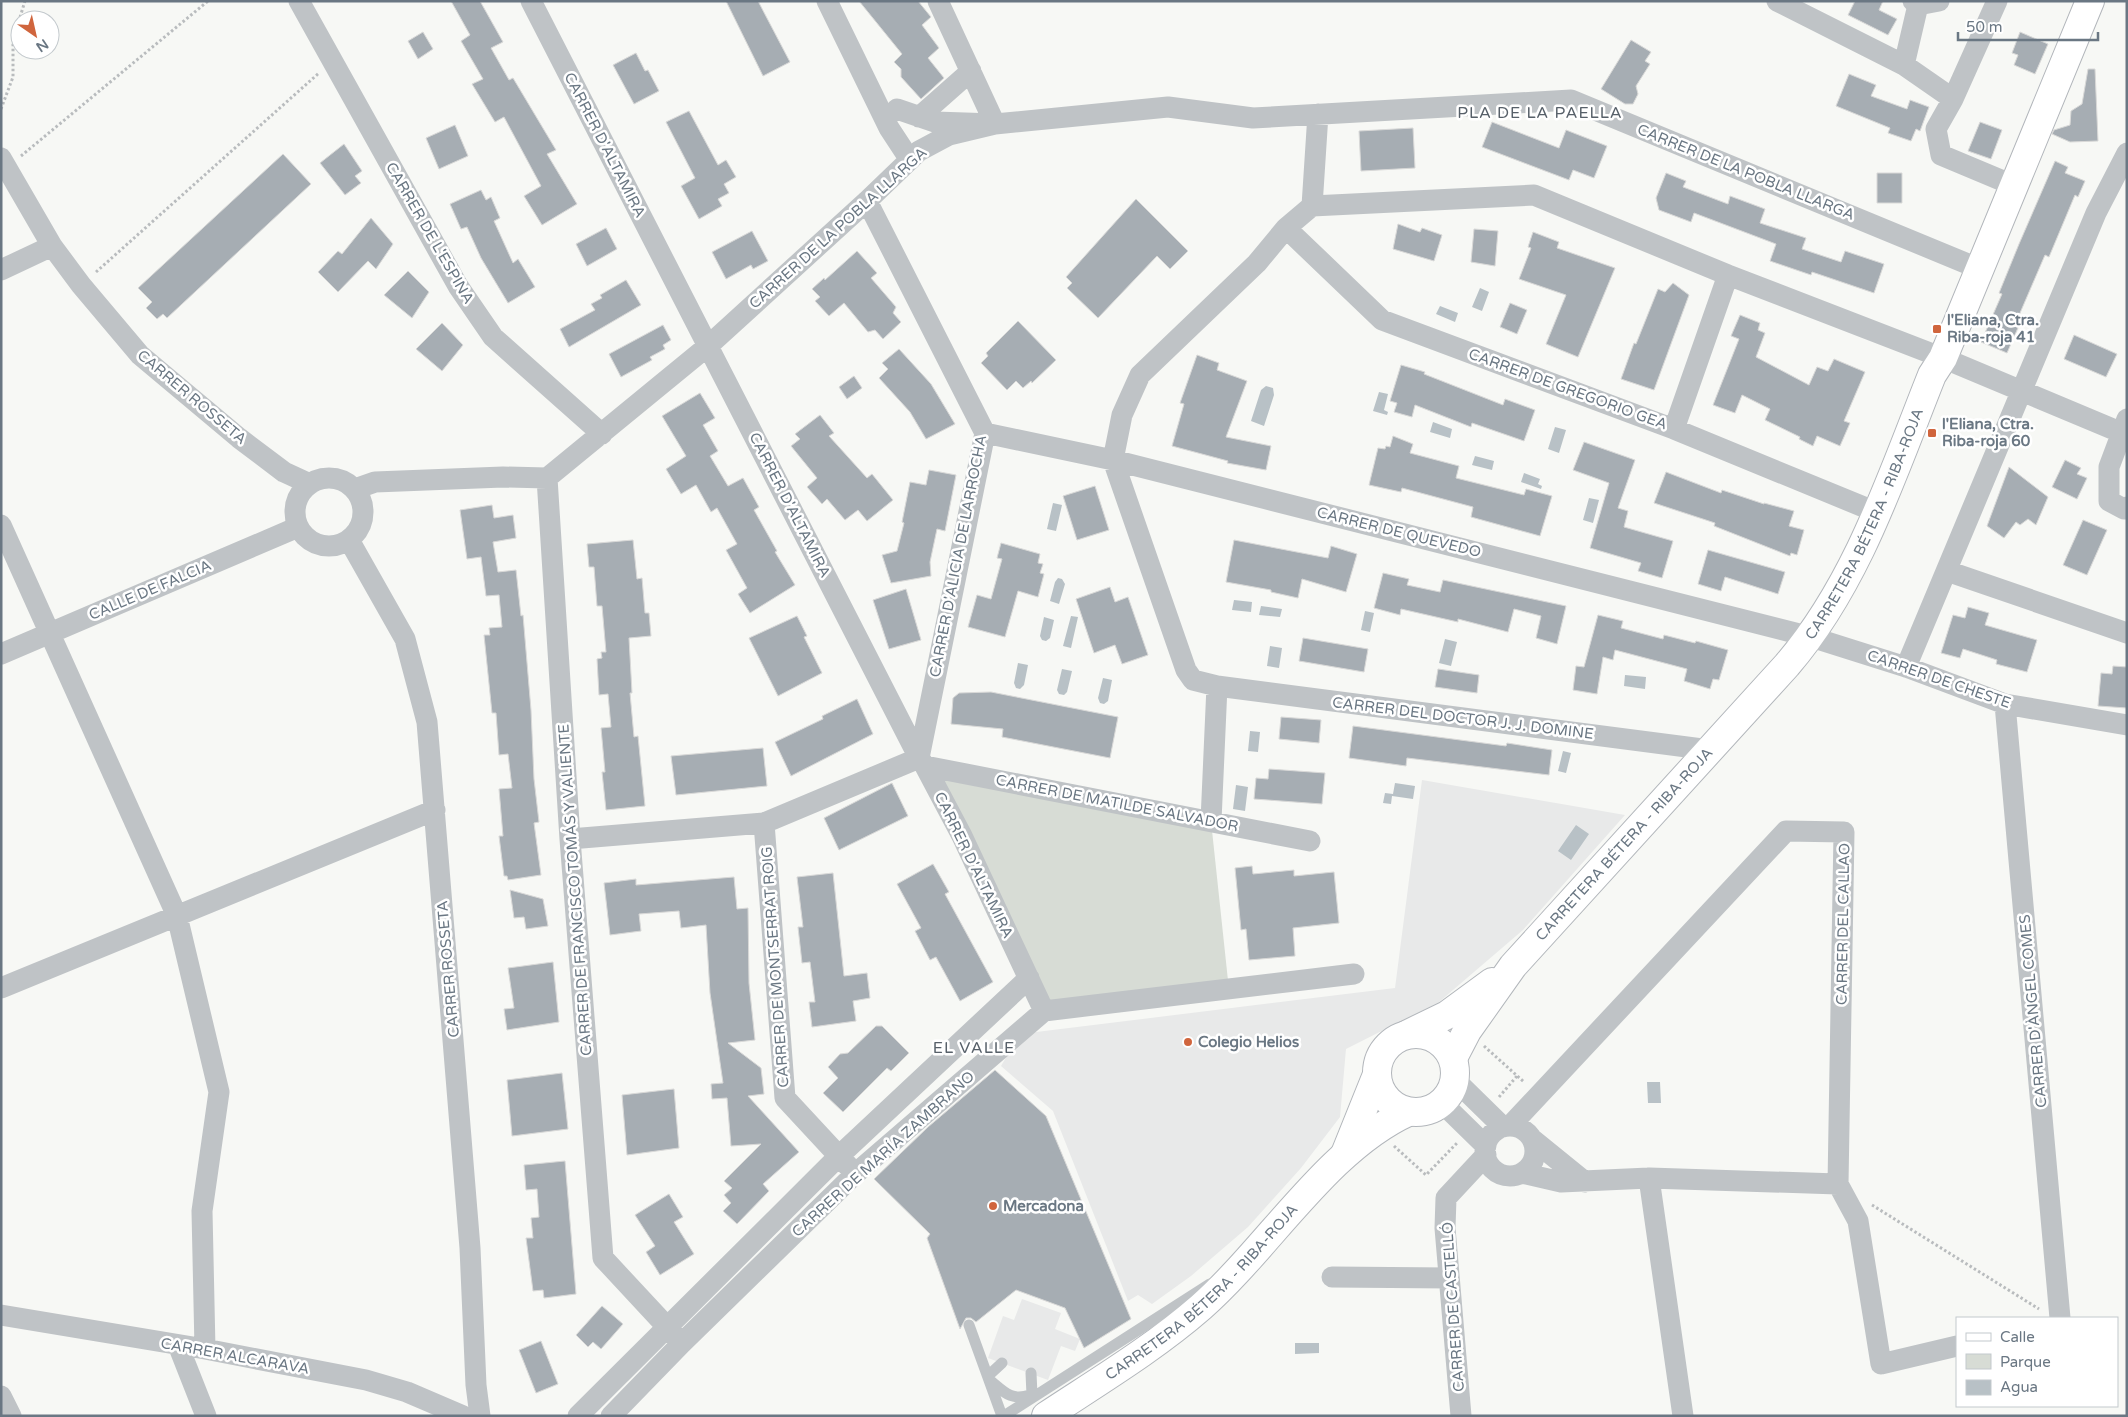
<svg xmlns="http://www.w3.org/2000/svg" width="2128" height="1417" font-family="'Varela Round',sans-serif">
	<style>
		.built { fill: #e8e9e9 }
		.green { fill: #d7dcd5 }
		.water { fill: #b8c1c6 }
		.building { fill: #a6adb3; stroke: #d9d9d8 }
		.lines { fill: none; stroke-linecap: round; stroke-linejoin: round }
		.secondary-casing { stroke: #b2b6bb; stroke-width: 30 }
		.path { stroke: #b9bcbe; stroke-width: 3; stroke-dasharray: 2.5 2.5; stroke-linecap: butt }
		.service { stroke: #bfc3c6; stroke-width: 11 }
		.minor { stroke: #bfc3c6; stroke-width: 21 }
		.secondary { stroke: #fff; stroke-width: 28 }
		.poi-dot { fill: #d0653d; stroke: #fff; stroke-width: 2 }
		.labels { text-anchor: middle; stroke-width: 5; stroke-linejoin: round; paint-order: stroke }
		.street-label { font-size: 15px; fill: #6a7783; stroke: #fff }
		.poi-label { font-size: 15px; font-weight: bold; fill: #6a7783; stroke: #fff; text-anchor: start }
		.neighbourhood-label { font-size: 16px; letter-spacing: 1px; fill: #576069; stroke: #fff }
	</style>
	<rect width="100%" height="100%" fill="#f7f8f5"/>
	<path class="built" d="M1422,780l203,35 -102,115 -84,72 -93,47 -6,68 -39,51 -53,59 -57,49 -39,28 -14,-9 -10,6 -75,-190 -52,-45 19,-32 375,-46z
		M1022,1299l39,14 -6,16 25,10 -5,12 -14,-5 -13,34 -60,-22 15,-42 11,4z"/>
	<path class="green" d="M925,766l286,55 18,169 -185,21z"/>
	<path class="water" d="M1480,288l9,4 -7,19 -10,-4z
		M1440,306l18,7 -3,9 -19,-8z
		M1266,386l7,2 1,7 -10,31 -13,-5 10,-31z
		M1379,392l9,2 -4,16 4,2 -1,3 -14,-4z
		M1433,422l19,7 -2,9 -20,-6z
		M1555,427l11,3 -7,23 -11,-4z
		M1475,456l19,5 -2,9 -20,-5z
		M1524,473l16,6 -2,5 4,2 -1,3 -20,-7z
		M1589,498l10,2 -6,23 -10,-3z
		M1053,503l9,2 -6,26 -9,-2z
		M1058,578l4,1 3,5 -6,20 -9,-3 5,-19z
		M1234,600l18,2 -1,10 -19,-2z
		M1261,606l21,3 -2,8 -21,-2z
		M1365,611l9,2 -4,19 -9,-2z
		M1071,616l7,1 -7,31 -8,-2z
		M1044,617l10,3 -4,18 -4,3 -4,-1 -2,-4z
		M1445,639l12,3 -6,24 -12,-3z
		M1270,646l12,2 -3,20 -12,-2z
		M1018,663l10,2 -4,20 -4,4 -4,-1 -2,-5z
		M1062,669l10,2 -5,21 -3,3 -5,-1 -2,-4z
		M1625,675l21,2 -1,12 -21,-3z
		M1103,678l9,2 -4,21 -4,3 -4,-1 -2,-5z
		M1250,731l10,1 -2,20 -10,-1z
		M1563,751l8,2 -5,20 -8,-2z
		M1395,783l20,3 -2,13 -21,-3 -1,8 -8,-1 2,-10 8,1z
		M1236,785l12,2 -3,24 -12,-2z
		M1576,825l13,9 -18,26 -13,-9z
		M1647,1082h13l1,21h-13z
		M1295,1343h24v10l-24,1z"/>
	<path class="building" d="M451,1h29l23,41 -12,6 18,32 4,-2 43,72 -9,4 30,50 -35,21 -18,-29 17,-10 -37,-69 -9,5 -23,-38 11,-5 -22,-38 9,-6z
		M726,1h32l32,61 -27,14z
		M859,1h59l13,16 -9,8 17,23 -11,10 16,20 -23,21 -20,-22v-8l-7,-7 8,-8z
		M1855,1h28l-4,9 18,9 -9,16 -40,-20z
		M423,32l10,17 -15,10 -10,-18z
		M2020,32l28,12 -13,30 -21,-9 4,-10 -6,-2z
		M1631,40l20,12 -6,9 5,3 -14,22 2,8 -5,10h-8l-24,-15z
		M636,53l9,18 3,-1 11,21 -25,13 -21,-39z
		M2088,69h7l3,72 -28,1 -18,-8 2,-4 16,-5 1,-14 11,-7z
		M1849,74l27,11 -5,11 36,13 3,-9 19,7 -9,24 -4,-2 -5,12 -23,-8 2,-5 -54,-22z
		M689,111l29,54 8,-5 10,17 -12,7 5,9 -11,6 4,7 -23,13 -18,-33 14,-8 -29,-56z
		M1492,122l67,26 7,-18 41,16 -13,32 -21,-8 -4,10 -87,-33z
		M1980,122l22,8 -11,29 -23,-8z
		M455,125l13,31 -29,13 -13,-31z
		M1413,128l2,40 -54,3 -2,-40z
		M344,144l18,27 -7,5 6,7 -16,12 -25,-32z
		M283,154l28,30 -144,134 -4,-4 -6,5 -11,-11 6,-6 -14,-14z
		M2055,161l13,6 -3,6 20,8 -7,16 -3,-2 -26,62 -4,-2 -28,65 4,1 -14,32 -26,-11 21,-48 -3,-1 20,-49z
		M1666,173l20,8 -3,6 45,17 2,-8 35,13 -5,14 46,15 -4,11 39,13 4,-11 39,13 -10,29 -62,-21 -1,3 -41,-14 6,-17 -82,-31 -3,9 -32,-12 -3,-12z
		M1877,173h25v30h-25z
		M481,190l5,10 5,-3 9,21 -6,3 19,42 5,-4 17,28 -27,16 -27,-45 -14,-31 -6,2 -11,-25z
		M1136,199l52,52 -18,18 -13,-13 -59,62 -31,-30 5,-5 -6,-6z
		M371,218l22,26 -17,25 -8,-8 -30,31 -20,-20 20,-21 4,3z
		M1398,224l22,8 2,-4 20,7 -8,26 -41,-12z
		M606,228l11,21 -30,17 -11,-22z
		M1474,229l24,2 -3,35 -24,-4z
		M752,231l16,30 -15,8 -2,-4 -25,14 -14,-27z
		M1533,232l26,10 -2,6 58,20 -37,89 -32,-13 20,-49 -47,-16 12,-31 -3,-1z
		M857,251l20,22 -6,5 25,29 -3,6 8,9 -18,17 -8,-9 -7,2 -24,-29 -15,13 -14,-15 5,-4 -8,-8 12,-11 1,2z
		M408,271l21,21 -17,26 -28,-23z
		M626,280l15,25 -72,42 -9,-18 35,-19 -4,-6 11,-6 -2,-3z
		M1673,283l16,12 -35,95 -33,-11 13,-36 2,1 22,-55 7,3z
		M1510,303l17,7 -10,24 -17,-7z
		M1740,315l20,8 -2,7 7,3 -9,24 53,28 8,-18 11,4 6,-12 31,13 -21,49 6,2 -10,23 -23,-10 -4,10 -14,-7 1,-2 -35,-17 5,-11 -28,-14 -7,18 -22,-8 26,-66 -8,-3z
		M1018,321l38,39 -24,23 -1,-2 -8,7 -7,-7 -9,9 -26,-27 7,-7 -2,-3z
		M442,323l21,22 -21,26 -26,-22z
		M663,325l8,15 -8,5 2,4 -15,8 2,3 -31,17 -12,-23z
		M2074,335l43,19 -11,23 -42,-18z
		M899,349l32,35 24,40 -29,15 -16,-27 -31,-34 9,-9 -6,-6z
		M1197,355l22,8 -2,7 30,11 -21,56 45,9 -5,24 -39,-7 1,-2 -56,-15 12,-42 -4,-1z
		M1401,365l24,7 -1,2 79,31 2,-6 30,11 -11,31 -52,-18 -1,4 -56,-22 -3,12 -18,-5 3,-9 -7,-2z
		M854,376l8,12 -15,11 -8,-12z
		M700,393l15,25 -12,7 15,26 -8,5 18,30 15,-8 16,29 -5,3 23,41 -2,1 20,33 -45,28 -12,-19 9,-6 -21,-38 11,-6 -20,-36 -6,4 -15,-27 -15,9 -15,-25 20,-13 -24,-40z
		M820,415l14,18 -5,3 38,42 5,-4 21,26 -26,21 -9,-11 -13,10 -18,-21 -5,5 -15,-17 10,-9 -26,-32 9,-7 -5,-5z
		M1393,436l20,8 -3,9 49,13 -3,12 68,17 2,-6 26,7 -12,40 -69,-19 2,-10 -71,-19 -1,4 -32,-7 9,-37 7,1 1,-3 4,1z
		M1584,442l51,18 -17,48 10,3 -4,16 49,14 -11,37 -24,-7 3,-8 -51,-15 19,-65 -36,-13z
		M2065,460l16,8 -4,6 10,4 -10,21 -25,-12z
		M2009,467l39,30 -12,28 -8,-6 -8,6 -4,-3 -12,16 -17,-12z
		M929,470l27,5 -11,56 -8,-2 -7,33 1,14 -40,7 -9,-28 15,-4 7,-28 -2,-1 8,-40 16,3z
		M1666,472l55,21 1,-3 42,14v-1l30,8 -5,15 15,4 -7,25 -6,-2 -1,3 -76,-30 1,-3 -61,-20z
		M1095,486l14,44 -32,10 -14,-44z
		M492,505l2,13 19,-3 3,23 -23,4 5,30 18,-2 5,46 2,-1 8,95 3,69 5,43 -5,1 7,52 -33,5 -1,-4h-3l-5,-40h4l-4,-47 13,-1 -4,-34 -9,1 -3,-42h-4l-8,-78h6l-1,-7 13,-1 -3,-32 -13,1 -5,-39 -14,2 -7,-49z
		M2083,520l24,10 -20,45 -24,-10z
		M633,540l4,39 5,-1 3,35h4l2,23 -22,2 3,55h-2l4,44 4,-1 7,70 -39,4 -4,-38h3l-4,-44 10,-1 -3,-33 -9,1 -2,-36 5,-1 -1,-6h5l-4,-46h-5l-3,-39h-5l-2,-23z
		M1234,540l94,18 3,-12 26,8 -11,38 -44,-13 -4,19 -27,-6v-2l-45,-8z
		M1001,543l39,11 -2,9 5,1 -3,9 4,1 -6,23 -20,-6 -13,46 -37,-10 9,-32 14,4 11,-40 -5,-1z
		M1708,550l77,22 -7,22 -53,-17 -4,14 -23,-7z
		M1383,573l26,6 -2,6 33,7 3,-12 123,26 -9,38 -21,-6 5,-22 -27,-7 -6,23 -50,-13v3l-57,-13 -1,6 -26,-7z
		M1110,587l5,15 13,-5 20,58 -26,9 -7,-19 -21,8 -18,-54z
		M906,589l15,51 -32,9 -16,-49z
		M1968,607l21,6 -4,12 52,15 -10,32 -31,-8 1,-4 -34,-11 -3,9 -19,-5 12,-38 12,3z
		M1598,615l25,6 -2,7 42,11 1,-4 31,8 1,-2 32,9 -9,30 -6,-1 -3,10 -26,-8 3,-12 -72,-19 -2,10 -10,-3 -6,37 -24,-4 3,-24 8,1z
		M797,616l10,20 -3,1 18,36 -44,23 -29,-58z
		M1303,638l65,11 -4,23 -65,-11z
		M2113,666l14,1v41l-29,-2 3,-33 11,1z
		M1438,669l41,6 -2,18 -42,-6z
		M991,692l127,25 -8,41 -108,-21 1,-8 -52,-5 2,-26 6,-5z
		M857,699l16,35 -82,42 -16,-34 48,-23 -1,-3z
		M1281,717l40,3 -2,23 -40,-4z
		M1353,726l153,20 1,-3 45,7 -3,25 -142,-17 -1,8 -57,-8z
		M763,748l4,38 -91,9 -5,-39z
		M1269,769l56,4 -3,31 -68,-5 2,-21 12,1z
		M892,783l16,33 -69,34 -15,-32z
		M933,864l16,28 -4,2 48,88 -33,19 -24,-44 -6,3 -15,-29 6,-3 -24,-44z
		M1252,866l1,8 41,-4v6l40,-4 5,51 -46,5 2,28 -46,4 -3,-31 -5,1 -6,-62z
		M833,873l11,103 23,-3 3,25 -17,3 3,20 -44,6 -3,-25h6l-5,-40 -8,1 -4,-36h5l-6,-50z
		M734,877l3,32 11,-1 1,75 6,57 -27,3 33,25 3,26 -16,2 51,56 -36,32 6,7 -32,33 -14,-13 8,-8 -7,-8 8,-7 -8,-7 37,-37 -30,2 -4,-48 -15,1 -1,-15 12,-1 -13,-90 -4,-68 -25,3 -2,-17 -40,3 2,17 -31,4 -6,-52 32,-4v6z
		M510,890l33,9 5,27 -22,3 -2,-12 -10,1z
		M553,962l6,60 -52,8 -3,-21 10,-1 -6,-40z
		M876,1026h6l27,27 -18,18 -4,-3 -44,44 -20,-19 15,-15 -10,-11 12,-13 8,-1z
		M995,1070l51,46 85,203 -47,29 -19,-40 -49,-18 -40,32 -5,-4h-5l-6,11 -33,-91 3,-4 -56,-55 54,-52z
		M562,1073l6,56 -56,7 -5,-56z
		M674,1089l5,59 -52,7 -5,-60z
		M565,1161l11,133 -32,4 -1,-8 -10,1 -7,-53h7l-2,-20 8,-1 -2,-28 -11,1 -2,-25z
		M669,1194l14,23 -9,5 20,32 -34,21 -14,-23 9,-6 -20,-31z
		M602,1306l21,18 -22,25 -8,-7 -5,5 -12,-12z
		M541,1341l17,43 -22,9 -17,-43z"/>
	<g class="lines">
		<g class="secondary-casing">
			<g id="secondary">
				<circle cx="1416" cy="1073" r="39"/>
				<path d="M1408,1034l39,-19 45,-33"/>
				<path id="s1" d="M1453,1058l14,-27 46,-65 274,-301c71,-83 105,-190 145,-290l11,-17 147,-357"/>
				<path d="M1345,1154l31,-77"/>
				<path id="s2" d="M1046,1416c53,-35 108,-68 155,-109 68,-60 126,-158 207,-195"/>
			</g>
		</g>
		<path class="path" d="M1,109l12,-32v-37l12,-39
			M21,156l187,-155
			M96,272l223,-199
			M1484,1046l40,36
			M1499,1097l18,-21
			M1394,1146l32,29 31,-32
			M1872,1205l167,104"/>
		<path class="service" d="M969,1325l33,91
			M1031,1373l1,22
			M989,1375l13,-12
			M992,1382c13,11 20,19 38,13
			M1004,1416l206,-132"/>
		<path class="minor" d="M299,1l159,285 35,51 109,97
			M531,1l388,757 6,8 37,70 82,175
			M827,1l62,127 21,32
			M1777,1l127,64 49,34
			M1913,1l5,4 21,-4
			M1997,1l-44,98 -17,30 5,26 74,31
			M1904,65l14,-60
			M897,109l38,13 60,2 -57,-123
			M1318,114l-6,92 -26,22 -29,35 -117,112 -18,40 -9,45 73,210 7,10 24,6 493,64
			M919,117l52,-46
			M1,158l51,88 29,39 59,70 99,83 45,34 26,12
			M867,201l118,232 -66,325
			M1312,206l222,-11 194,80 215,83 184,77
			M1286,228l96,92 292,109 202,83
			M1,270l51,-24
			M2127,419l-18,48v34l15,8 3,-2
			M1674,429l54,-154
			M985,433l128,27 698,177 95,30 99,37 122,21
			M547,478l161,-132 159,-145 52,-50 30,-16 46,-11 173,-17 85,11 318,-18 409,169
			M547,478l23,361 33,419 79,85
			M295 512a34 34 0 1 1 68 0a34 34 0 1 1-68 0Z
			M355,489l20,-7 128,-5 44,1
			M1,525l176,391 42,176 -17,119 3,138
			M349,540l56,99 22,83 43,526 6,137 4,31
			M1947,571l180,62
			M1,654l297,-127
			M1906,667l190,-454 31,-60
			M2005,704l55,614
			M925,766l385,75
			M1211,821l6,-135
			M764,823l21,275 64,69
			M570,839l194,-16 155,-65
			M1,988l434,-178
			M1455,1080l48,47
			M1442,1103l44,43
			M1510,1126l276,-295 58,1 -6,352 -189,-6 -88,4 -39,-9
			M1485 1151a25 25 0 1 1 50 0a25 25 0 1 1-50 0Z
			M1532,1139l53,43
			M1649,1178l34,238
			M1838,1184l20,37 23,143 76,-18
			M1332,1277l117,1
			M1,1315l204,34 161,31 41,12 56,24
			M178,1345l28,71
			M1,1396l10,20
			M578,1416l261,-260 190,-178
			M611,1416l71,-73 173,-169 189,-163 310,-37
			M1461,1416l-16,-188 1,-30 40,-43"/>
		<use href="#secondary" class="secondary"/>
	</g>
	<g class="poi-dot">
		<rect x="1932" y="324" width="10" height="10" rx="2.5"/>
		<rect x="1927" y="428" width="10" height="10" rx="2.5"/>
		<circle cx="1188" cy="1042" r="5"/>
		<circle cx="993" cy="1206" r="5"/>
	</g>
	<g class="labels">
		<g class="street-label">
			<text transform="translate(605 145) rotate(63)" y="5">CARRER D'ALTAMIRA</text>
			<text transform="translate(1746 172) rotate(22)" y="5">CARRER DE LA POBLA LLARGA</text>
			<text transform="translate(838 228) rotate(-42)" y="5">CARRER DE LA POBLA LLARGA</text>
			<text transform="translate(430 233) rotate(60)" y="5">CARRER DE L'ESPINA</text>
			<text transform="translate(1568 389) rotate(20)" y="5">CARRER DE GREGORIO GEA</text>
			<text transform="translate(192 397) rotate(40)" y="5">CARRER ROSSETA</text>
			<text transform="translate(790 505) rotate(63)" y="5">CARRER D'ALTAMIRA</text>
			<text dy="5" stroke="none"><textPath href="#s1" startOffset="679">CARRETERA BÉTERA - RIBA-ROJA</textPath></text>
			<text transform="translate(1399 532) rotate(14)" y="5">CARRER DE QUEVEDO</text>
			<text transform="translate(958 556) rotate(-79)" y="5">CARRER D'ALICIA DE LARROCHA</text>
			<text transform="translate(150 590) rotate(-23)" y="5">CALLE DE FALCIA</text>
			<text transform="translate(1939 679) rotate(19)" y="5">CARRER DE CHESTE</text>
			<text transform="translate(1463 718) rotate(7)" y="5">CARRER DEL DOCTOR J. J. DOMINE</text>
			<text transform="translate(1117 803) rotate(11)" y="5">CARRER DE MATILDE SALVADOR</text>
			<text dy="5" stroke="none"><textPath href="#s1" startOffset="275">CARRETERA BÉTERA - RIBA-ROJA</textPath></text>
			<text transform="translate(974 865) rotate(64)" y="5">CARRER D'ALTAMIRA</text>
			<text transform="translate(575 890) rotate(-94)" y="5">CARRER DE FRANCISCO TOMÁS Y VALIENTE</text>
			<text transform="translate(1843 924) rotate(-89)" y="5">CARRER DEL CALLAO</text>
			<text transform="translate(775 967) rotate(-94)" y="5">CARRER DE MONTSERRAT ROIG</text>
			<text transform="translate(448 969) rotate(-95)" y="5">CARRER ROSSETA</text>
			<text transform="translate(2033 1011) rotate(-95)" y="5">CARRER D'ÀNGEL COMES</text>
			<text transform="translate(883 1154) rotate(-42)" y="5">CARRER DE MARÍA ZAMBRANO</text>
			<text dy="5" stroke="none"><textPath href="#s2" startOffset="200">CARRETERA BÉTERA - RIBA-ROJA</textPath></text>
			<text transform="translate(1453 1307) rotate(-94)" y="5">CARRER DE CASTELLÓ</text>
			<text transform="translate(235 1356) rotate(10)" y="5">CARRER ALCARAVA</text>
		</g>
		<g class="poi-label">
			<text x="1947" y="325">l'Eliana, Ctra.<tspan x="1947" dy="17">Riba-roja 41</tspan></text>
			<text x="1942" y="429">l'Eliana, Ctra.<tspan x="1942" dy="17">Riba-roja 60</tspan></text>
			<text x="1198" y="1047">Colegio Helios</text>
			<text x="1003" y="1211">Mercadona</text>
		</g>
		<g class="neighbourhood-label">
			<text x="1540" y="118">PLA DE LA PAELLA</text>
			<text x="974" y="1053">EL VALLE</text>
		</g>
	</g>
	<rect width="2128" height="1417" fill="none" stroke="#6a7783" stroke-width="5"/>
	<rect x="1956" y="1317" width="162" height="90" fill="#ffffff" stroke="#c3c9cd"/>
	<rect x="1966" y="1333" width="25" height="8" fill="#ffffff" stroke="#c3c9cd"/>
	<text x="2000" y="1342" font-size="15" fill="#6a7783">Calle</text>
	<rect x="1966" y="1354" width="25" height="15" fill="#d7dcd5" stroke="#c3c9cd"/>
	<text x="2000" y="1367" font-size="15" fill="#6a7783">Parque</text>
	<rect x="1966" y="1380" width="25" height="15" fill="#b8c1c6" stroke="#c3c9cd"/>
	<text x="2000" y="1392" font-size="15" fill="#6a7783">Agua</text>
	<g transform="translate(35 35) rotate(146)"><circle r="24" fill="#ffffff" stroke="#c3c9cd"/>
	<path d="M0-4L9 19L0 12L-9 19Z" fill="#d0653d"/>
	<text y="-8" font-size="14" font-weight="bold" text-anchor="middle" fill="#6a7783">N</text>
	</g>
	<path d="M1958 32v8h140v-8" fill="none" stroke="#6a7783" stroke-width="2.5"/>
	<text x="1966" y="32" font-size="15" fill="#6a7783" stroke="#ffffff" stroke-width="4" paint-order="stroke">50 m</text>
</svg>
